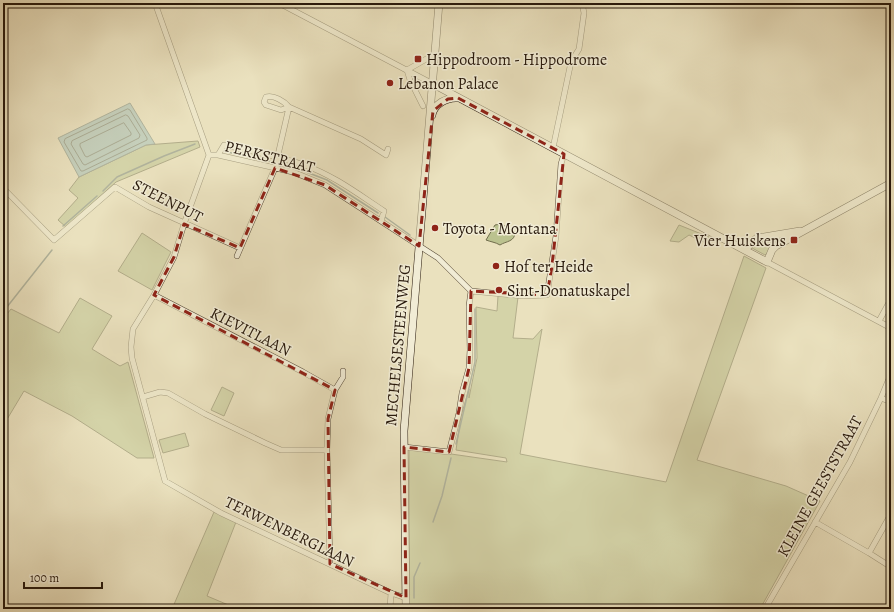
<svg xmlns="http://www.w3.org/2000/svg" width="894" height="612" font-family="Alegreya,serif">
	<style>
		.green { fill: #bbc28f; stroke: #716d4d }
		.water { fill: #9bbbba; stroke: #6d7a74 }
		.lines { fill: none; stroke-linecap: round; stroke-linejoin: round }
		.shore { stroke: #616a62; stroke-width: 1 }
		.stream { stroke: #6d7a74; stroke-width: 1.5 }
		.street-casing { stroke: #584a38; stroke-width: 6 }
		.secondary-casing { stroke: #27180b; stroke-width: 8 }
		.street { stroke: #f1ecd5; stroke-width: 5 }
		.secondary { stroke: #f1ecd5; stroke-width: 7 }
		.marked { fill: none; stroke: #8f2418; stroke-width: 3; stroke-dasharray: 8 5; stroke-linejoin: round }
		.poi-dot { fill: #8f2418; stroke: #f1ecd5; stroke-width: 1.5 }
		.labels { text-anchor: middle; stroke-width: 3; stroke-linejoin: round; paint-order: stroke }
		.poi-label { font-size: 16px; fill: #27180b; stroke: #f1ecd5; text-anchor: start }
		.street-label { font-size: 16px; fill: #27180b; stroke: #f1ecd5 }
	</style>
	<rect width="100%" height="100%" fill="#eae1be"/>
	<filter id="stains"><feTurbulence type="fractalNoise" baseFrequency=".005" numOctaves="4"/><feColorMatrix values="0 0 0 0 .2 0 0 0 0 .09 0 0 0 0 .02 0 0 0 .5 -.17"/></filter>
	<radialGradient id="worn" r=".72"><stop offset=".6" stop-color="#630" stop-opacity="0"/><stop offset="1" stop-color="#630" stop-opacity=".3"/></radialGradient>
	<path class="green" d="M198,141l2,6 -84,35 -50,45 -8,-7 20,-22 -9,-8 10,-13 67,-32z
		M501,224l14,8c0,10 -9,9 -15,13 -5,-3 -9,-3 -14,-5l9,-15z
		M679,225l30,12 3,2 -4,5 -19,-9 -10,7 -9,-1z
		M142,233l29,19 -19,38 -34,-19z
		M784,237v1l-19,17 -13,-7 1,-5 6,-4z
		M744,256l22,12 -69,192 89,26 34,15 -60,108h-351v-161l98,14 -1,-4 -50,-8 5,-34 8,-27v9l8,-40 -1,-51 21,4 1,-15 20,1 -5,41 20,1 9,-10 -22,125 146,28z
		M80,298l32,18 -20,33 28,17 8,-4 26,96h-17l-65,-42 -48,-25 -21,35v-107l8,-10 48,24z
		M222,387l12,6 -10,23 -13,-6z
		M185,433l4,13 -26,7 -4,-13z
		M214,512l22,10 -29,74 31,13h-66z"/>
	<path class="water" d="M130,103l25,41 -9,1 -67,32 -21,-39z"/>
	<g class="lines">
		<path class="shore" d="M128,109l2,1 17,28v2l-64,31h-2l-17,-29 1,-3z
			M126,115l2,1 12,19 -1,3 -54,27 -2,-1 -12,-20 1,-3z
			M124,123l7,10v2l-44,22 -2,-1 -5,-10v-2z"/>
		<path class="stream" d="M223,151l49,11
			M279,163l22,7 26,10 51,33
			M103,191l14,-14 47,-21 31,-12
			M385,217l25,18
			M63,226l34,-30
			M3,312l49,-62
			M456,444l19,-82v-53
			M433,522l9,-26 9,-38
			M414,598v-21l6,-14
			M414,607v2"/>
		<g class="street-casing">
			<path id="street" d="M155,3l54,152
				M279,3l154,81
				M407,70l3,10 13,26
				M407,70l28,-16
				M289,107l-8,3 -15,-5 -2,-3 2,-5c8,-2 18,4 23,10l72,32 25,16 2,-6
				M553,148l18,-86 8,-13 5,-36 -2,-10
				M209,155l-25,69 -10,33 -20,38 -21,34 -2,18 1,11 33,123 56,32 155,73 15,7 15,5
				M209,155h9l75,17 32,13 113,73 33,33 52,5 24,-1 9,-59 5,-72 3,-10
				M218,155l6,-10c27,6 54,11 80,20 29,10 54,29 80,46l-3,10
				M3,188l51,52 61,-53 34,20 91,41
				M237,256l38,-88 14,-61
				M767,262l124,66
				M154,295l149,77 32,18
				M879,321l12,-22
				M143,397l17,-5 8,1 37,21 60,29 16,7h46
				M881,398l10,4
				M404,447l45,5 10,-39 3,-20 7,-25 1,-18 -1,-44 2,-15
				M815,522l54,31 22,14
				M869,553l22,-39
				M330,564l-3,-114 1,-31 7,-29 8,-13v-6
				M390,609l1,-16
				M765,609l85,-147 31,-64 10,-24
				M890,609l1,-5"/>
		</g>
		<g class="secondary-casing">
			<path id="secondary" d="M433,84l334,178 5,-12 4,-4 115,-63
				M432,115c2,-11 15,-18 26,-17
				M745,250l7,-8 5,-4 43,-7
				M406,609l-2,-178 35,-428"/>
		</g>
		<use href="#street" class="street"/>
		<use href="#secondary" class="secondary"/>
	</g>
	<path d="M0 0H894V612H0ZM458,98l106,56 -12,112 -5,29 -76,-4 -2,77 -20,84 -45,-5 2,151 -76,-34 -2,-145 7,-29 -181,-95 20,-38 10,-33 56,24 35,-80 50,17 94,61 14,-135 15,-12z" fill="#eae1be" fill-opacity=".55" fill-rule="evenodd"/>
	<path class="marked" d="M458,98l106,56 -12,112 -5,29 -76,-4 -2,77 -20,84 -45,-5 2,151 -76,-34 -2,-145 7,-29 -181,-95 20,-38 10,-33 56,24 35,-80 50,17 94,61 14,-135 15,-12z"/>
	<g class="poi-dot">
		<rect x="414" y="55" width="8" height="8" rx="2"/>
		<circle cx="390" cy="83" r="4"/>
		<circle cx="435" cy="228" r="4"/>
		<rect x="790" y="236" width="8" height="8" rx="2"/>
		<circle cx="496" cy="266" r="4"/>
		<circle cx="499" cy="290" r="4"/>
	</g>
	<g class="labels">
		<g class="poi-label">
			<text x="426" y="65">Hippodroom - Hippodrome</text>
			<text x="398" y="89">Lebanon Palace</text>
			<text x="443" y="234">Toyota - Montana</text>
			<text x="786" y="246" text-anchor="end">Vier Huiskens</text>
			<text x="504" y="272">Hof ter Heide</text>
			<text x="507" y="296">Sint-Donatuskapel</text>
		</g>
		<g class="street-label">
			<text transform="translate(270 156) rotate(14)" y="6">PERKSTRAAT</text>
			<text transform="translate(168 200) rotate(27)" y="6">STEENPUT</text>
			<text transform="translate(251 331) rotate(27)" y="6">KIEVITLAAN</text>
			<text transform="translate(397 345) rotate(-85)" y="6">MECHELSESTEENWEG</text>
			<text transform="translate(819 486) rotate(-61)" y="6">KLEINE GEESTSTRAAT</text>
			<text transform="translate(290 531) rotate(26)" y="6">TERWENBERGLAAN</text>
		</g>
	</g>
	<rect width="894" height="612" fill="none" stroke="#eae1be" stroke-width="16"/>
	<rect x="4" y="4" width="886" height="604" fill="none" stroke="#27180b" stroke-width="2"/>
	<rect x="8" y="8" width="878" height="596" fill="none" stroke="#27180b"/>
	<path d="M24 582v6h78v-6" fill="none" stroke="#27180b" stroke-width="2"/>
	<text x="30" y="582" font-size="12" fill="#27180b" stroke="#f1ecd5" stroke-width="3" paint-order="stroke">100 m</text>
	<rect width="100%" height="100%" filter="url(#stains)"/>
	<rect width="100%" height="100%" fill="url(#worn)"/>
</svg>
